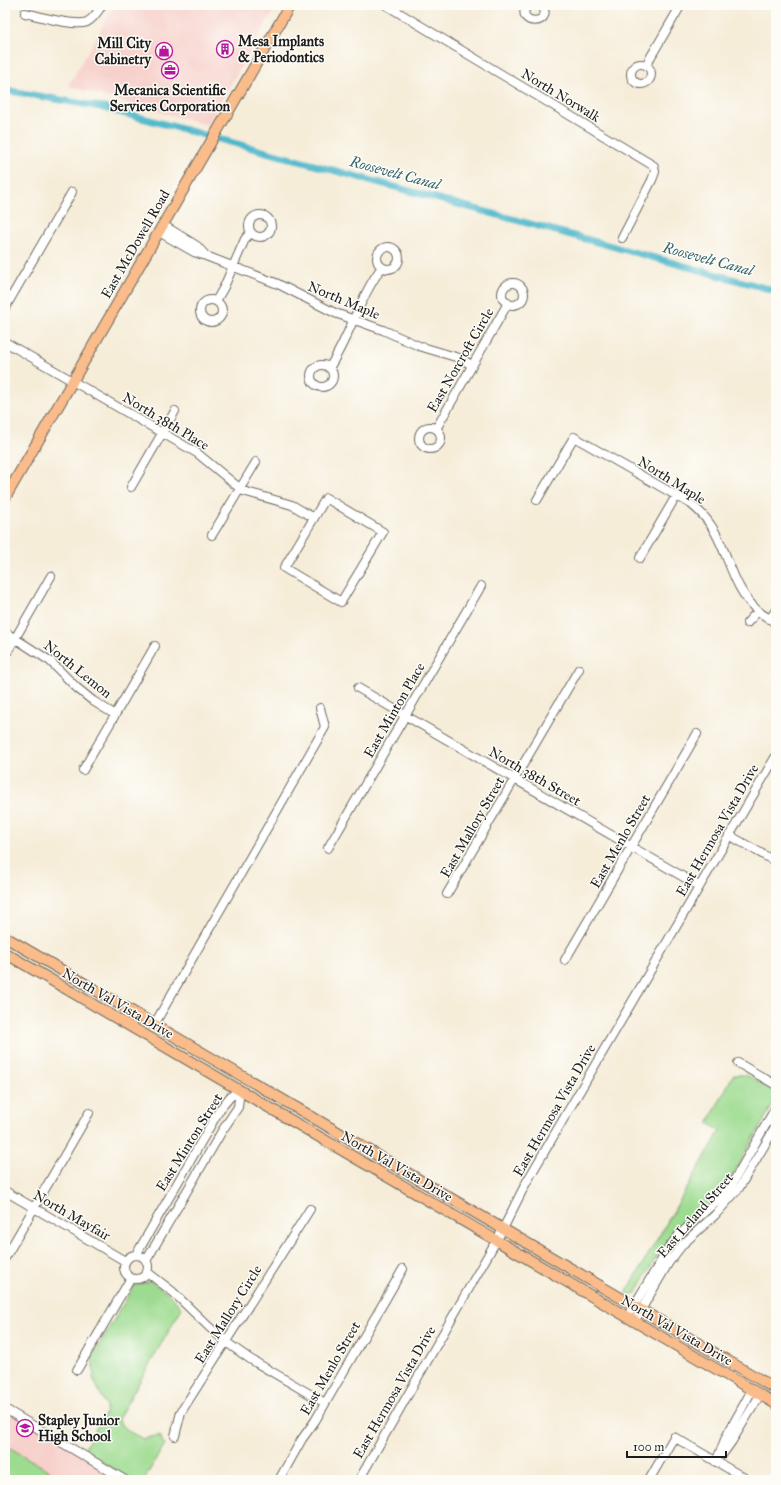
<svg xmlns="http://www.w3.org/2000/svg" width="781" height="1485" font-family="'IM FELL Great Primer',serif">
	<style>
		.built { fill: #f7d0cb }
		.green { fill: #9ddb90; stroke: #5c7c56 }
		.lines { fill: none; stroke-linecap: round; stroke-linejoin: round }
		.canal { stroke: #4db7cb; stroke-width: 7 }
		.minor-casing { stroke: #68655e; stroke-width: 10 }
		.major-casing { stroke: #68655e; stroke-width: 12 }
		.minor { stroke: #fff; stroke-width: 8 }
		.major { stroke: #f9bc8a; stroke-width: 10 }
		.labels { text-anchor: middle; stroke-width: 3; stroke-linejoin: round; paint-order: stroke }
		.poi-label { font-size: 14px; font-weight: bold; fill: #1c1c1c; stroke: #fdfcf7; text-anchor: start }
		.street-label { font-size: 14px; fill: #1c1c1c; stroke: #fdfcf7 }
		.water-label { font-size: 15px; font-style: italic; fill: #32626b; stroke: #fdfcf7 }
	</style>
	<rect width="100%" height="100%" fill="#fdfcf7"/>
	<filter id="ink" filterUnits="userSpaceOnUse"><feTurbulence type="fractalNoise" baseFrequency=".025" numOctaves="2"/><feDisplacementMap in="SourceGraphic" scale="8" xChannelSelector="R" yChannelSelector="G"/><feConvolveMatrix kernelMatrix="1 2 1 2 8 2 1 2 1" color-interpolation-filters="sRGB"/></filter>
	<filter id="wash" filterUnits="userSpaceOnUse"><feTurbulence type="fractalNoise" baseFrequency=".012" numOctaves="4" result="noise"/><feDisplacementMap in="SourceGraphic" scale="16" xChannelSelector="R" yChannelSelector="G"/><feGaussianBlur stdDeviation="0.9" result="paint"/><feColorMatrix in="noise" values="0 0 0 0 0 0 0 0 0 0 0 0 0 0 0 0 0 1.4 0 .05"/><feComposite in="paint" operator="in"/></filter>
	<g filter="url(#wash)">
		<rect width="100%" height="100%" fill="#f6edd9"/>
		<path class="built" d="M115,5h162l-70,120 -139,-39z
			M5,1405l127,75h-127z"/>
		<path class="green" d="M733,1075h14l29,18v6l-45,79 -12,15 -47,44 -12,14 -24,42 -5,3 -5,-3 94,-162 -12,-8z
			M150,1281l19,13 13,14 -63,109c0,12 14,16 24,22l17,-4v4l5,5 -21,36h-12l-49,-29 23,-40v-5l-13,-28 1,-4 -2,-17 42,-71z
			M5,1445l60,35h-60z"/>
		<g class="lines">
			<path class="canal" d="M5,90l95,17 53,14 623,170"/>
		</g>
	</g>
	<g filter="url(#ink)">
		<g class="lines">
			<g class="minor-casing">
				<path id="minor" d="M386,5l268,161 1,6 -3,8 -30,58
					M527,5c-13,21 28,21 15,0
					M25,13c15,3 49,14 62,9 6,-3 12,-12 15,-17
					M631 74a10 10 0 1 1 20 0a10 10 0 1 1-20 0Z
					M646,65l35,-60
					M249 226a11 11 0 1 1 22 0a11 11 0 1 1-22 0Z
					M163,225l34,21 8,9
					M159,232l35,20 12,4 72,28 57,29 48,17 36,16 40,12 13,7
					M377 258a11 11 0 1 1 22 0a11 11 0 1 1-22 0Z
					M502 294a11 11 0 1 1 22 0a11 11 0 1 1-22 0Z
					M200 311a11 11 0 1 1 22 0a11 11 0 1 1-22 0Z
					M216,301l8,-14 21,-48 6,-7
					M5,308l67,-116
					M5,342l192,111 46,38 49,14 22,13 12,-20 57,34 -42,70 -57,-34 30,-50
					M311 376a11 11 0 1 1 22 0a11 11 0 1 1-22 0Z
					M329,368c21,-32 30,-70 53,-101
					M419 438a11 11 0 1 1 22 0a11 11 0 1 1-22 0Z
					M436,429l72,-126
					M131,487l44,-76
					M537,500l37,-63 117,67c10,8 18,17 24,28 15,27 19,58 43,79 5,4 12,8 18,12
					M212,535l44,-73
					M640,558l36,-62
					M770,619l6,-9
					M747,623l11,-12
					M5,632l45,29 27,27 16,13 21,13
					M5,656l46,-80
					M358,688l341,198
					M83,770l72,-124
					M729,835l47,27
					M328,848l153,-262
					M447,894l132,-225
					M565,960l132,-226
					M154,1025l171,-298 -5,-19
					M738,1063l38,22
					M5,1191l120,70
					M136,1255l84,-146 10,-12 10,-7
					M124 1267a12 12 0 1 1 24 0a12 12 0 1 1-24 0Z
					M5,1258l84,-145
					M146,1261l76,-130 16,-24 2,-17
					M147,1272l26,20 35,34 18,16 24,17 75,44
					M627,1317l43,-71 9,-11 42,-38 11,-13 44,-77
					M634,1322l35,-60 14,-18 32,-29 24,-27 37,-62
					M77,1370l54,-92
					M5,1409l120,71
					M175,1436l6,-24 129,-203
					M722,1455l10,-14 28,-46
					M716,1462l10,-25 26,-47
					M279,1480l23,-41 13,-18 88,-152
					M359,1480l144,-251 23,-46 250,-427
					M649,1480l25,-43 74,43"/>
			</g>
			<g class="major-casing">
				<path id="major" d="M5,498l285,-493
					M5,937l771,452
					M5,953l771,451"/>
			</g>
			<use href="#minor" class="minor"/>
			<use href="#major" class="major"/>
		</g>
	</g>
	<defs>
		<g id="building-ring" transform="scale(0.9)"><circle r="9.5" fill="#fdfcf7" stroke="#b5179e" stroke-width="1.5"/><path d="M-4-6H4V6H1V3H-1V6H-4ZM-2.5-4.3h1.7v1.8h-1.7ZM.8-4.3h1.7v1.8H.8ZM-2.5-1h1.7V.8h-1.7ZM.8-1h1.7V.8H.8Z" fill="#b5179e"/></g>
		<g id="shop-ring" transform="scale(0.9)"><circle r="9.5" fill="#fdfcf7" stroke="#b5179e" stroke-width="1.5"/><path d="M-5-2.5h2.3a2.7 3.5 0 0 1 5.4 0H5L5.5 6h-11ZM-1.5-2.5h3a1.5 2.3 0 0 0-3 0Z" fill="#b5179e"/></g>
		<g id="office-ring" transform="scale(0.9)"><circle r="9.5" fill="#fdfcf7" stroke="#b5179e" stroke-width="1.5"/><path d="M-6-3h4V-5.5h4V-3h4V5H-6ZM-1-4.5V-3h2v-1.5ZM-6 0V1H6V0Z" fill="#b5179e"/></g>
		<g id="school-ring" transform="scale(0.9)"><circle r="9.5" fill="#fdfcf7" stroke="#b5179e" stroke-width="1.5"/><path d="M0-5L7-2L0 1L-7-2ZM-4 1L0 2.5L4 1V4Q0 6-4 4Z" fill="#b5179e"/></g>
	</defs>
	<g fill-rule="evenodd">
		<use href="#building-ring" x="225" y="49"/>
		<use href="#shop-ring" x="164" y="51"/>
		<use href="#office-ring" x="170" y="70"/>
		<use href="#school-ring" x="25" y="1428"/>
	</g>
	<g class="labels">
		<g class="poi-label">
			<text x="238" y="46">Mesa Implants<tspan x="238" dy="16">&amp; Periodontics</tspan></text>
			<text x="151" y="48" text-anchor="end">Mill City<tspan x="151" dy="16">Cabinetry</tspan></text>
			<text x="170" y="95" text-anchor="middle">Mecanica Scientific<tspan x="170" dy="16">Services Corporation</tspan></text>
			<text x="38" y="1425">Stapley Junior<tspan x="38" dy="16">High School</tspan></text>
		</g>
		<g class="street-label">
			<text transform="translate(561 95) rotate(31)" y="5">North Norwalk</text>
			<text transform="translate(135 244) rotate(-60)" y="5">East McDowell Road</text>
			<text transform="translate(344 300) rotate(23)" y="5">North Maple</text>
			<text transform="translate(460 360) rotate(-60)" y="5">East Norcroft Circle</text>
			<text transform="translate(166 421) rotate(31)" y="5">North 38th Place</text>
			<text transform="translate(672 480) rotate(32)" y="5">North Maple</text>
			<text transform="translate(78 669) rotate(39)" y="5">North Lemon</text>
			<text transform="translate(394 710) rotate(-60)" y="5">East Minton Place</text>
			<text transform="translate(535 776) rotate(30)" y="5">North 38th Street</text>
			<text transform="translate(472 827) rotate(-60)" y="5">East Mallory Street</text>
			<text transform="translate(717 830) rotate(-60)" y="5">East Hermosa Vista Drive</text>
			<text transform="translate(620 841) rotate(-60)" y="5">East Menlo Street</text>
			<text transform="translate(118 1003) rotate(30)" y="5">North Val Vista Drive</text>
			<text transform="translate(554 1110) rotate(-60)" y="5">East Hermosa Vista Drive</text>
			<text transform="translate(189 1142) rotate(-58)" y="5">East Minton Street</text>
			<text transform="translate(397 1166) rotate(30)" y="5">North Val Vista Drive</text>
			<text transform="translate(72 1215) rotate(30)" y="5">North Mayfair</text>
			<text transform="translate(695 1215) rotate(-49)" y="5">East Leland Street</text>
			<text transform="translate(228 1314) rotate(-58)" y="5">East Mallory Circle</text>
			<text transform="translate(677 1330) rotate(30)" y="5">North Val Vista Drive</text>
			<text transform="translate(330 1368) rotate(-60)" y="5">East Menlo Street</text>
			<text transform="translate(394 1392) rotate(-60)" y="5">East Hermosa Vista Drive</text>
		</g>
		<g class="water-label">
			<text transform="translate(395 173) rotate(15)" y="5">Roosevelt Canal</text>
			<text transform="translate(708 259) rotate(15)" y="5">Roosevelt Canal</text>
		</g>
	</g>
	<rect width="781" height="1485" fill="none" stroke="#fdfcf7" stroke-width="20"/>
	<path d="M627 1451v6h99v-6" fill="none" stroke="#1c1c1c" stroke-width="2"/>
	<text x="633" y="1451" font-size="12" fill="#1c1c1c" stroke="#fdfcf7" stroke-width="3" paint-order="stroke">100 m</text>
</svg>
